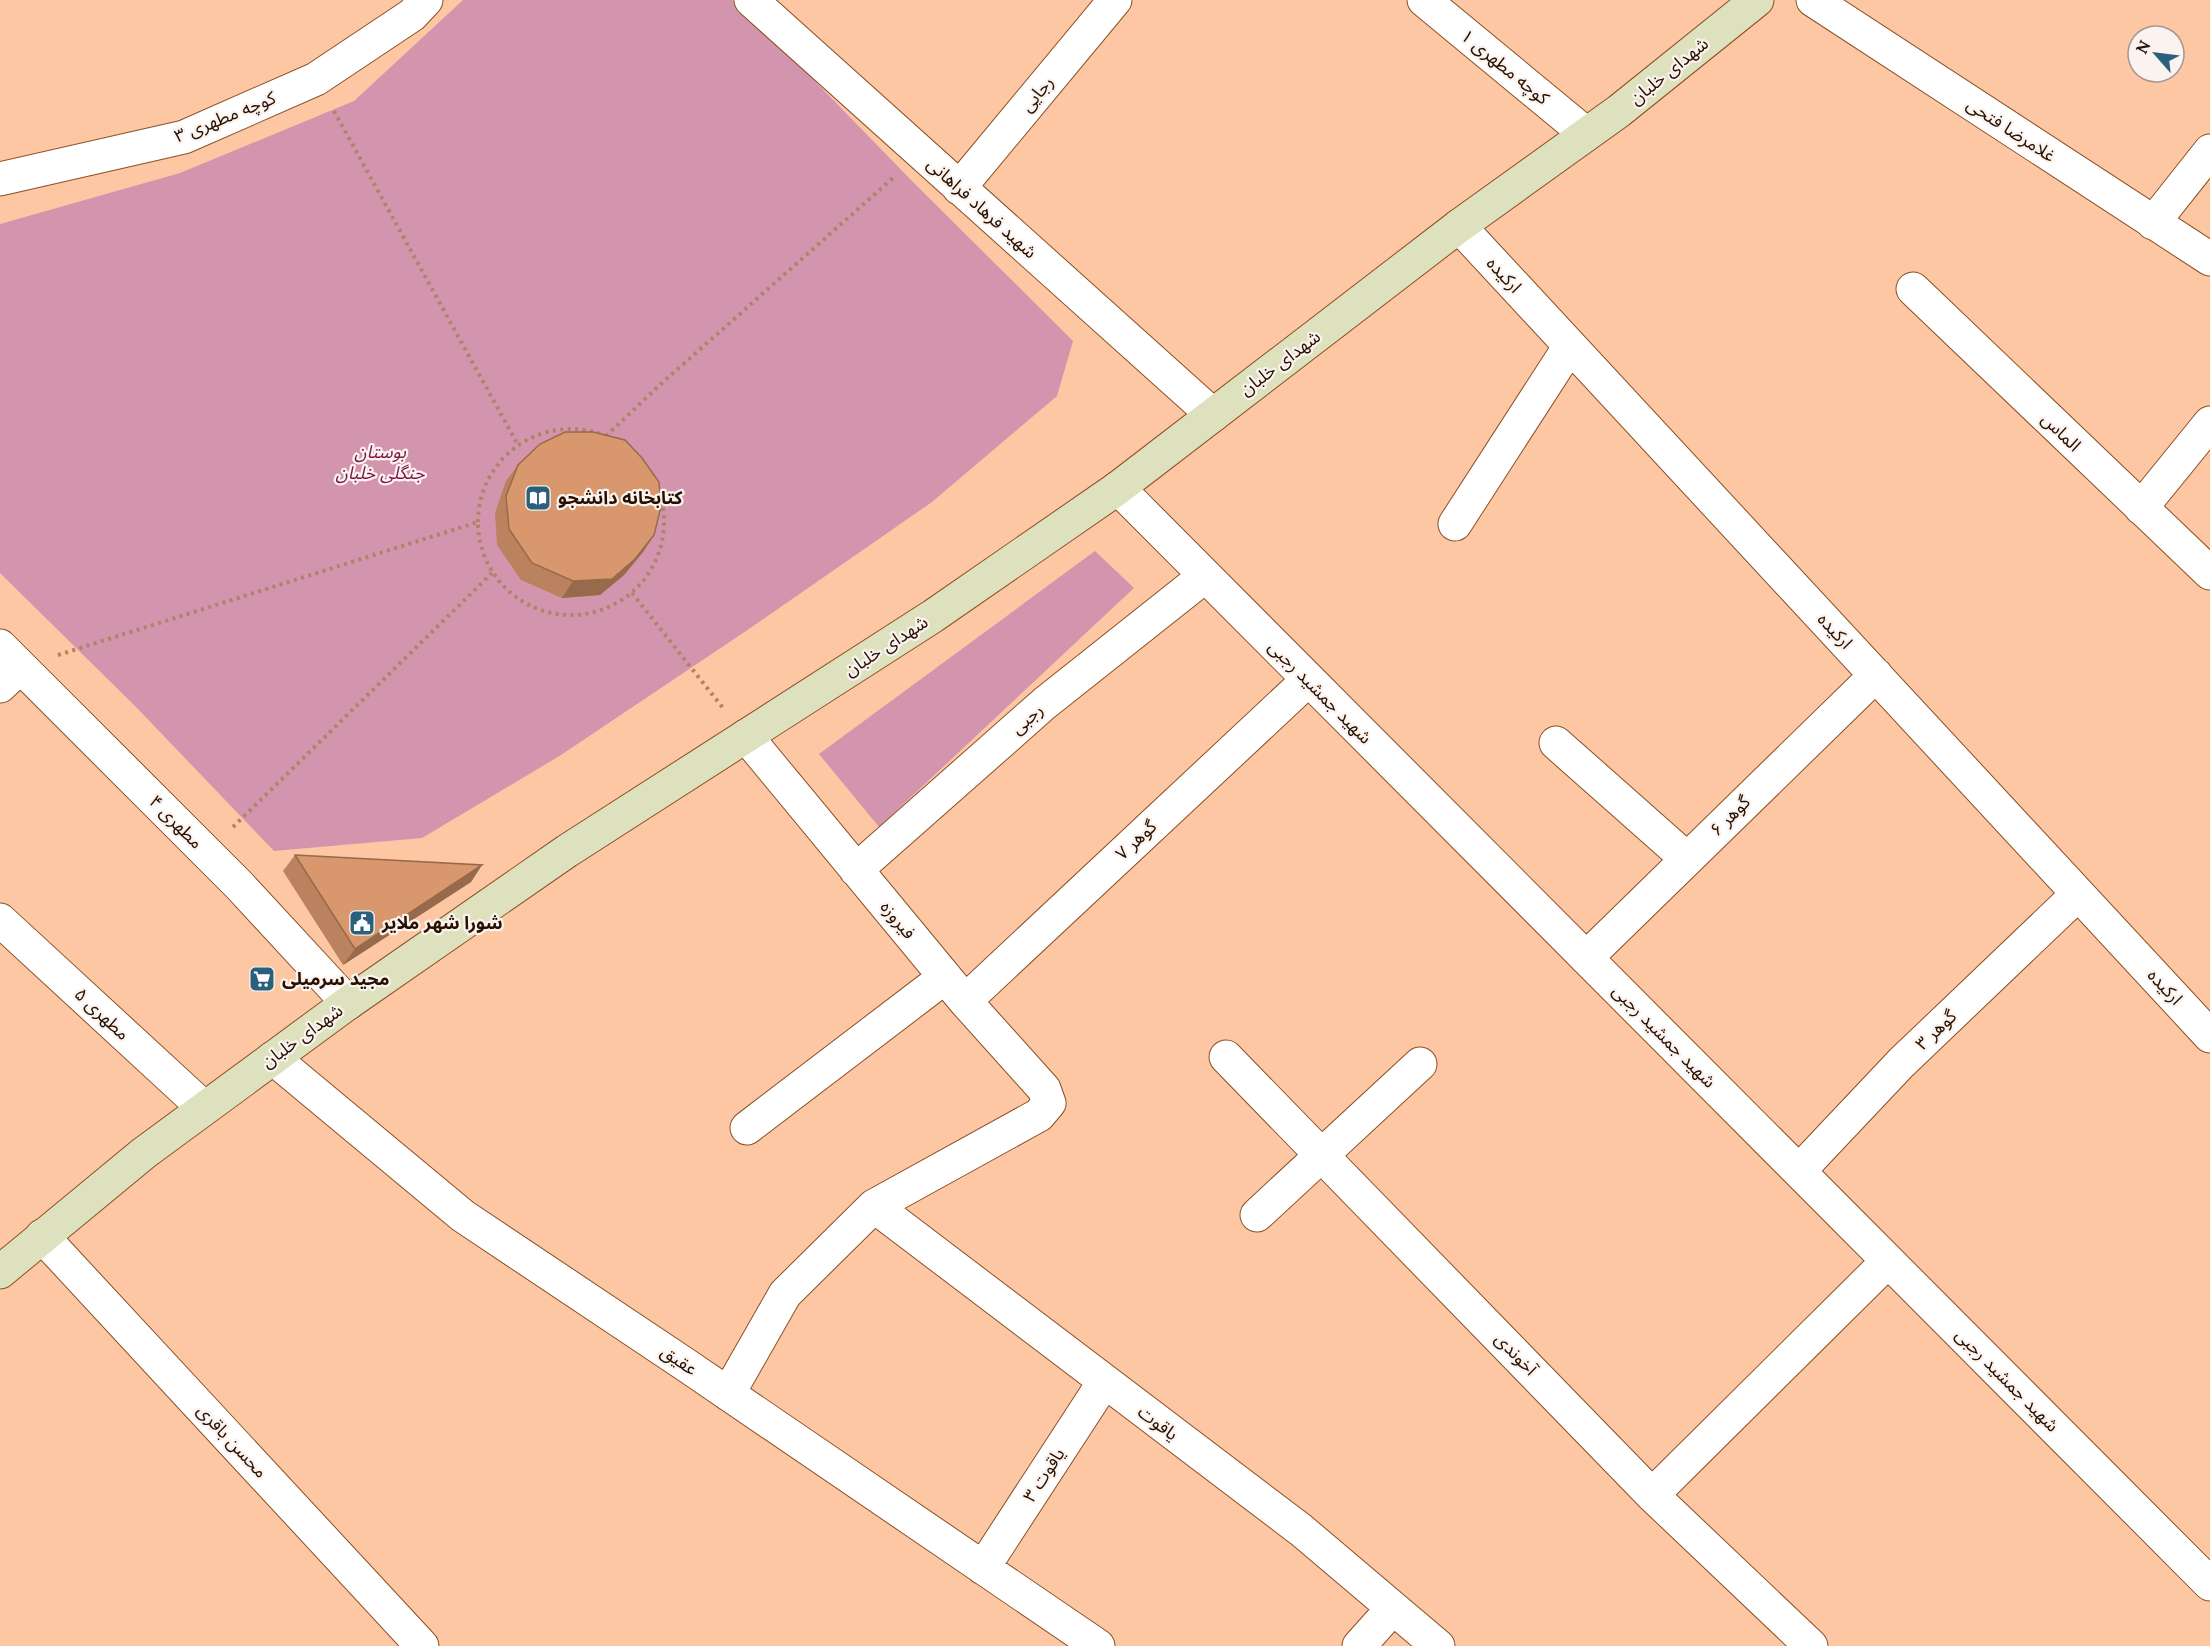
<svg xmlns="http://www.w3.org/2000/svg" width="2210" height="1646" font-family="Lora,'Noto Sans Arabic',serif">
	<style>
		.green { fill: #d395ae }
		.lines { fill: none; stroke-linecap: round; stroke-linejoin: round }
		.street-casing { stroke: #8a5025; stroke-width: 35 }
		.secondary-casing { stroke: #8a5025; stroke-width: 35 }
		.path { stroke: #ae8368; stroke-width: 4; stroke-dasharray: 3 4.5; stroke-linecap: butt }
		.street { stroke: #fff; stroke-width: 33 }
		.secondary { stroke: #dee1bd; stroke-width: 33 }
		.wall { fill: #ba825e }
		.shaded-wall { fill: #976a4c }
		.building { fill: #d8976d; stroke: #976a4c; stroke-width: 1.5 }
		.labels { text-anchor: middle; stroke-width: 4.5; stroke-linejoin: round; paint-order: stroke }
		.street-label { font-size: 18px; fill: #271001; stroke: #faf3ef }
		.park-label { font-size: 18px; font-style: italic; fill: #7c174c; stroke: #faf3ef }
		.poi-label { font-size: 18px; font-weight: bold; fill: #271001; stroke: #faf3ef; text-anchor: start }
	</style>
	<rect width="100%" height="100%" fill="#fdc7a4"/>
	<path class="green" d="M463,0h269l37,34 144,148 160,159 -16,55 -125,106 -186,129 -185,124 -139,83 -148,13 -138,-144 -136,-134v-349l180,-51 174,-72z
		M1095,551l39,37 -255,239 -60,-73z"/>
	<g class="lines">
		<g class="street-casing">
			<path id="street" d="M751,0l462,415
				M1424,0l161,133
				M1813,0l397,259
				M0,179l184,-42 132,-58 96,-64 14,-15
				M959,188l156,-188
				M2153,223l57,-72
				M1459,226l751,810
				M1913,289l297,284
				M1118,488l1092,1096
				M2141,508l69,-85
				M1455,524l115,-178
				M0,646l239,239 109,118
				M0,686l20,-19
				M1556,743l131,116
				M856,870l189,-167 160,-127
				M0,920l204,188
				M1586,958l290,-283
				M965,1001l343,-321
				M1226,1057l426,438 159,151
				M273,1058l190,158 223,149 412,281
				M747,1128l198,-151
				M1799,1171l102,-108 177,-169
				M874,1206l427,324 137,116
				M1257,1215l163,-151
				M42,1236l380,410
				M728,1394l57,-100 89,-88 165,-91 10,-12 -5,-14 -79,-88 -219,-265
				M1652,1495l236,-234
				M983,1568l121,-186
				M1359,1646l34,-38"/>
		</g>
		<g class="secondary-casing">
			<path id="secondary" d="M0,1272l144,-119 204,-150 219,-152 366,-235 185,-128 341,-262 160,-115 138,-111"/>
		</g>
		<path class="path" d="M334,111l184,334
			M478 522a93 93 0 1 1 186 0a93 93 0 1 1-186 0Z
			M606,436l56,-53 231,-205
			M632,593l91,115
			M58,655l420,-133
			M233,827l259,-254"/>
		<use href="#street" class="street"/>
		<use href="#secondary" class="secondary"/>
	</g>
	<path class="wall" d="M518,465l136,70 -11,17 -19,23 -24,20 -38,3 -41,-18 -24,-35 -2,-32 11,-32z
		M295,855l187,10 -11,17 -128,83 -60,-94z"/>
	<path class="shaded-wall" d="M654,535l-11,17 -19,23 -24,20 -38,3 11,-17z
		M482,865l-11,17 -128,83 12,-16z"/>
	<path class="building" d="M565,432h28l32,8 17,18 17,24 2,25 -7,28 -19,24 -23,20 -39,2 -41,-18 -23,-34 -3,-33 12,-31 22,-21z
		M295,855l187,10 -127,84z"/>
	<defs>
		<g id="library-square" transform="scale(1.35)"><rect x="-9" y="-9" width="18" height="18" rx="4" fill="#2b607c" stroke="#faf3ef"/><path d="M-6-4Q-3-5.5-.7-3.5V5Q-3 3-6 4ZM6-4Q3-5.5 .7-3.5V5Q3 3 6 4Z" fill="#fff"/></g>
		<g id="civic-square" transform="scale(1.35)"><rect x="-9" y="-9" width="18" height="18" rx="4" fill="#2b607c" stroke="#faf3ef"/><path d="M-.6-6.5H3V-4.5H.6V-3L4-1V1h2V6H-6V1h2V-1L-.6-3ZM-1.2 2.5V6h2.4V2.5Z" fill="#fff"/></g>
		<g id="supermarket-square" transform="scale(1.35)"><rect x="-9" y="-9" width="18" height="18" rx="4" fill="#2b607c" stroke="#faf3ef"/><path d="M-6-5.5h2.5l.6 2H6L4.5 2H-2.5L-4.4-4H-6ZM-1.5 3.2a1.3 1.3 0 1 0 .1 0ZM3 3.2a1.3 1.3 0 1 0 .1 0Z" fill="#fff"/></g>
	</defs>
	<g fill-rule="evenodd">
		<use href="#library-square" x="538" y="498"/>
		<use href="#civic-square" x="362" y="923"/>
		<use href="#supermarket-square" x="262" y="979"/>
	</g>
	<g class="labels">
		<g class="street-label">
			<text transform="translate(1505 67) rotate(39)" y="6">کوچه مطهری ۱</text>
			<text transform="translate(1669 71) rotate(-39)" y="6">شهدای خلبان</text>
			<text transform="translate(1037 94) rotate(-50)" y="6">رجایی</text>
			<text transform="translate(225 117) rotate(-22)" y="6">کوچه مطهری ۳</text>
			<text transform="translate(2011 130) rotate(33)" y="6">غلامرضا فتحی</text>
			<text transform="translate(982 208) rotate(42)" y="6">شهید فرهاد فراهانی</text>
			<text transform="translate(1504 275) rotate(47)" y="6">ارکیده</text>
			<text transform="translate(1280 363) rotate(-37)" y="6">شهدای خلبان</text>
			<text transform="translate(2061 432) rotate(44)" y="6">الماس</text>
			<text transform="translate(1835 631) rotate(47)" y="6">ارکیده</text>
			<text transform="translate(886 646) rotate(-33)" y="6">شهدای خلبان</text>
			<text transform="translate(1320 692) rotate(45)" y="6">شهید جمشید رجبی</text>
			<text transform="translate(1027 719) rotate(-41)" y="6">رجبی</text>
			<text transform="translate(1730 816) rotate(-45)" y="6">گوهر ۶</text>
			<text transform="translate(176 822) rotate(45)" y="6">مطهری ۴</text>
			<text transform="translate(1136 840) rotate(-43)" y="6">گوهر ۷</text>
			<text transform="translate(898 920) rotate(50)" y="6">فیروزه</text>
			<text transform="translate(2165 987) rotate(47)" y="6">ارکیده</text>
			<text transform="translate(102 1014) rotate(43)" y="6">مطهری ۵</text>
			<text transform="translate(1936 1030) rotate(-44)" y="6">گوهر ۳</text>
			<text transform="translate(302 1036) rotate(-36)" y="6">شهدای خلبان</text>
			<text transform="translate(1664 1036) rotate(45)" y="6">شهید جمشید رجبی</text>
			<text transform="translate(1516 1354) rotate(46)" y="6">آخوندی</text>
			<text transform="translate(679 1360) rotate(34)" y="6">عقیق</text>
			<text transform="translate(2007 1380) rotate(45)" y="6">شهید جمشید رجبی</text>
			<text transform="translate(1158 1423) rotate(37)" y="6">یاقوت</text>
			<text transform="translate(232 1441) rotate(47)" y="6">محسن باقری</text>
			<text transform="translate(1044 1475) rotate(-57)" y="6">یاقوت ۳</text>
		</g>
		<g class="park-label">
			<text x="380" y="458">بوستان<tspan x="380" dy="21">جنگلی خلبان</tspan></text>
		</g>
		<g class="poi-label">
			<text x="558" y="504">کتابخانه دانشجو</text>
			<text x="382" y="929">شورا شهر ملایر</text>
			<text x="282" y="985">مجید سرمیلی</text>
		</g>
	</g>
	<g transform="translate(2156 54) rotate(298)"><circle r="28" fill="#faf3ef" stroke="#a69890" stroke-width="1.5"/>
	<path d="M0-4.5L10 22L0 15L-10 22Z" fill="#2b607c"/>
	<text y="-9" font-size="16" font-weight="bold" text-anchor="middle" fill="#271001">N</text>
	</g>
</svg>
